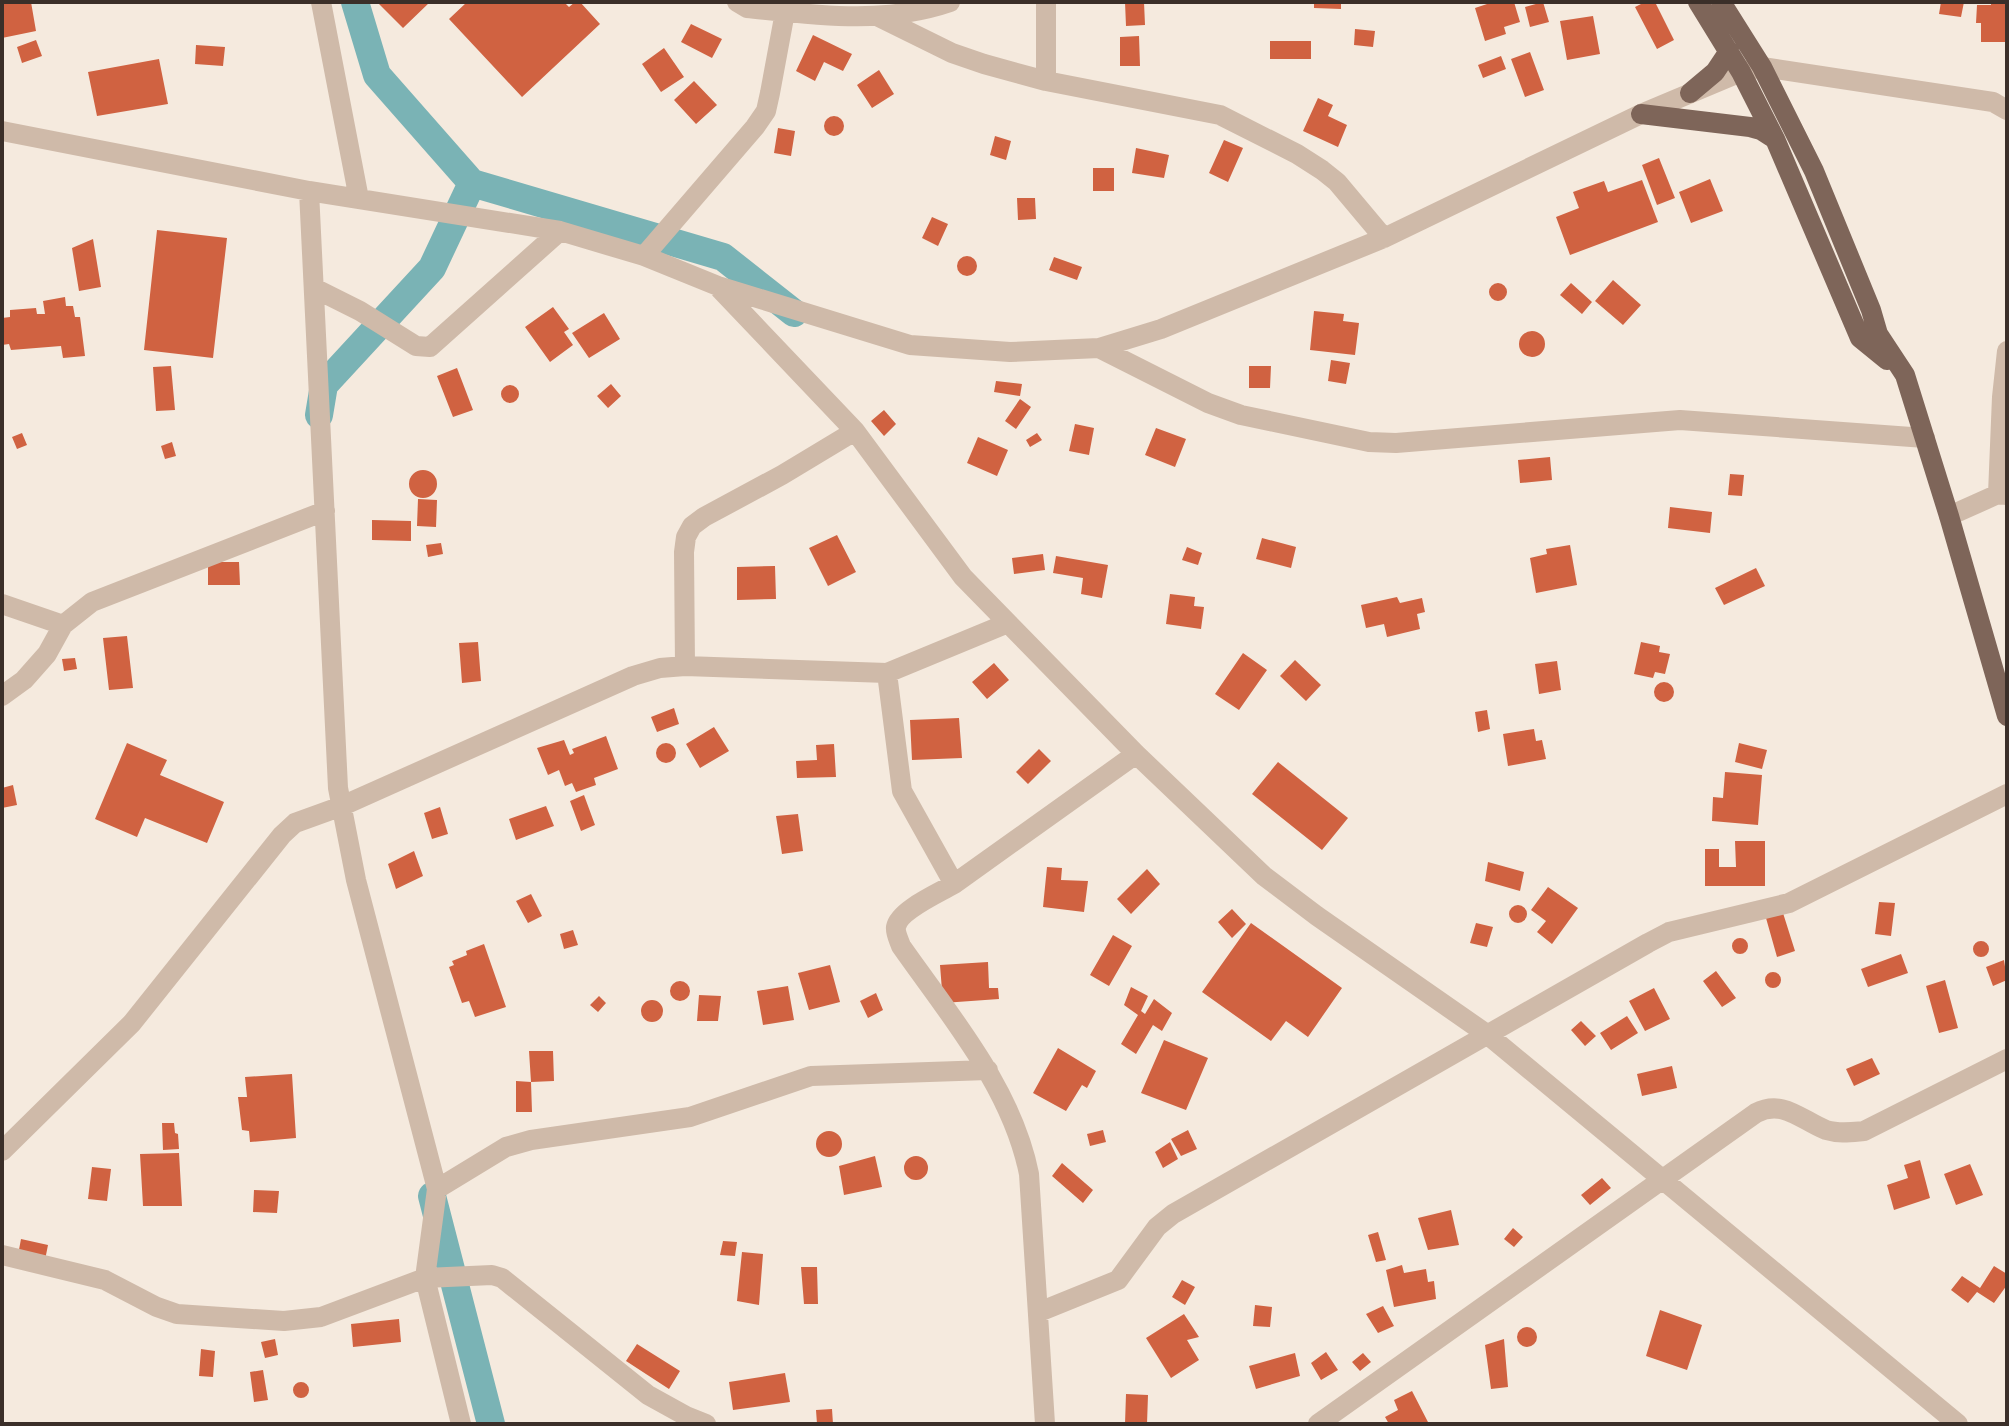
<svg xmlns="http://www.w3.org/2000/svg" width="2009" height="1426" font-family="'Roboto Condensed',sans-serif">
	<style>
		.lines { fill: none; stroke-linecap: round; stroke-linejoin: round }
		.canal { stroke: #7ab3b5; stroke-width: 28 }
		.building { fill: #d06241 }
		.street { stroke: #cfbaa9; stroke-width: 20 }
		.primary { stroke: #7e6559; stroke-width: 20 }
	</style>
	<rect width="100%" height="100%" fill="#f5eade"/>
	<g class="lines">
		<path class="canal" d="M355,2l22,73 95,108 251,74 71,56
			M319,415l5,-30 108,-117 40,-85
			M432,1196l59,228"/>
	</g>
	<path class="building" d="M2,2h29l5,29 -34,7z
		M377,2h53l-27,26z
		M467,2h97l5,5 6,-5h5l20,22 -78,73 -73,-78z
		M1125,2h19l1,23 -19,1z
		M1314,2h27v7l-27,-1z
		M1493,2h21l6,20 -16,5 2,7 -21,7 -10,-33z
		M1543,2l6,20 -19,5 -5,-20z
		M1645,2h10l19,38 -17,9 -22,-42z
		M1941,2h23l-3,15 -22,-3z
		M1991,2h16v40h-26v-19h-5l1,-18h14z
		M1593,16l7,38 -33,6 -7,-39z
		M691,24l31,15 -10,19 -31,-16z
		M1355,29l20,2 -2,16 -19,-2z
		M813,35l39,19 -9,17 -19,-9 -9,19 -19,-10z
		M1139,36l1,30h-20v-29z
		M36,40l6,16 -20,7 -5,-16z
		M1270,41h41v18h-41z
		M196,45l29,2 -2,19 -28,-2z
		M664,48l20,29 -23,15 -19,-28z
		M1530,52l14,38 -19,7 -14,-38z
		M1501,56l5,13 -23,9 -5,-13z
		M159,59l9,45 -71,12 -9,-44z
		M879,70l15,24 -22,14 -15,-23z
		M694,81l23,24 -21,19 -22,-24z
		M1318,98l15,7 -5,11 19,9 -9,22 -35,-16z
		M824 126a10 10 0 1 1 20 0a10 10 0 1 1-20 0Z
		M778,128l17,3 -4,25 -17,-3z
		M995,136l16,5 -5,19 -16,-5z
		M1224,140l19,8 -15,34 -19,-9z
		M1136,148l33,7 -5,23 -32,-5z
		M1659,158l16,40 -18,7 -15,-40z
		M1093,168h21v23h-21z
		M1710,179l13,32 -32,12 -12,-31z
		M1642,180l16,42 -88,33 -14,-38 23,-9 -6,-16 31,-11 4,11z
		M1017,198h18l1,21 -18,1z
		M932,217l16,7 -10,22 -16,-8z
		M157,230l70,8 -14,120 -69,-8z
		M93,239l8,48 -22,4 -7,-43z
		M957 266a10 10 0 1 1 20 0a10 10 0 1 1-20 0Z
		M1054,257l28,10 -5,13 -28,-10z
		M1613,280l28,25 -18,20 -28,-24z
		M1489 292a9 9 0 1 1 18 0a9 9 0 1 1-18 0Z
		M1571,283l21,19 -10,12 -22,-19z
		M65,297l1,9h7l2,11h5l5,39 -22,2 -2,-12 -50,4 -2,-6 -7,1v-27l8,-1v-7l26,-2 1,6h8l-2,-13z
		M553,307l16,22 -5,3 9,13 -23,17 -25,-35z
		M1314,311l30,3 -1,7 16,2 -4,32 -45,-5z
		M604,313l16,26 -31,19 -17,-25z
		M1519 344a13 13 0 1 1 26 0a13 13 0 1 1-26 0Z
		M1331,360l19,3 -4,21 -18,-3z
		M171,366l4,44 -19,1 -3,-44z
		M1249,366h22l-1,22h-21z
		M457,368l16,42 -20,7 -16,-41z
		M996,381l26,3 -2,12 -26,-4z
		M611,384l10,12 -13,12 -11,-12z
		M501 394a9 9 0 1 1 18 0a9 9 0 1 1-18 0Z
		M1020,399l11,8 -15,22 -11,-8z
		M884,410l12,14 -12,12 -13,-15z
		M1075,424l19,4 -5,27 -20,-4z
		M1156,428l30,11 -11,28 -30,-12z
		M22,433l5,12 -10,4 -5,-12z
		M1037,433l5,7 -12,7 -4,-7z
		M978,437l30,13 -11,26 -30,-13z
		M172,442l4,14 -11,3 -4,-13z
		M1550,457l2,23 -32,3 -2,-23z
		M409 484a14 14 0 1 1 28 0a14 14 0 1 1-28 0Z
		M1730,474l14,1 -2,21 -14,-1z
		M418,499l19,1 -1,27 -19,-1z
		M1670,507l42,5 -2,21 -42,-5z
		M372,520l39,1v20l-39,-1z
		M837,535l19,37 -28,14 -19,-38z
		M1262,538l34,9 -5,21 -35,-9z
		M441,543l2,11 -15,3 -2,-12z
		M1570,545l7,40 -41,8 -6,-35 17,-4 -1,-5z
		M1187,547l15,6 -4,12 -16,-5z
		M1043,554l2,16 -31,4 -2,-16z
		M1056,556l52,9 -6,33 -21,-4 2,-16 -30,-5z
		M208,562h31l1,23h-32z
		M775,566l1,33 -39,1v-33z
		M1756,568l9,18 -41,19 -9,-17z
		M1170,594l25,3 -1,9 10,1 -3,22 -35,-5z
		M1397,597l3,6 22,-5 3,14 -8,2 3,15 -33,8 -3,-13 -18,4 -5,-23z
		M127,636l6,52 -24,2 -6,-52z
		M478,642l3,39 -19,2 -3,-40z
		M1641,642l19,4 -1,6 11,2 -5,20 -10,-2 -2,6 -19,-4z
		M1243,653l24,17 -28,40 -24,-16z
		M75,658l2,11 -13,2 -2,-12z
		M1295,660l26,25 -15,16 -26,-25z
		M1557,661l4,29 -22,4 -4,-30z
		M994,663l15,17 -22,19 -15,-17z
		M1654 692a10 10 0 1 1 20 0a10 10 0 1 1-20 0Z
		M674,708l5,16 -22,8 -6,-15z
		M1487,710l3,19 -12,3 -3,-20z
		M959,718l3,40 -50,2 -2,-40z
		M714,727l15,24 -29,17 -14,-24z
		M1534,729l2,12 6,-1 4,19 -38,7 -5,-32z
		M606,736l12,33 -24,9 2,7 -20,7 -4,-9 -7,3 -6,-16 -11,5 -11,-27 27,-8 6,15 4,-2 -2,-4z
		M656 753a10 10 0 1 1 20 0a10 10 0 1 1-20 0Z
		M127,743l40,17 -7,15 64,27 -17,41 -62,-25 -8,19 -42,-18z
		M1739,743l28,7 -5,19 -27,-7z
		M834,744l2,33 -39,1 -1,-17 21,-1 -1,-15z
		M1039,749l12,12 -23,23 -12,-12z
		M1278,762l70,56 -26,32 -70,-56z
		M1725,772l37,3 -4,50 -46,-4 1,-24 10,1z
		M13,785l4,20 -15,3v-20z
		M584,795l11,30 -14,6 -11,-30z
		M546,806l8,20 -38,14 -7,-21z
		M440,807l8,27 -16,5 -8,-26z
		M798,814l5,37 -21,3 -6,-38z
		M1735,841h30v45h-60v-37h14v18h17z
		M414,851l9,25 -27,13 -8,-25z
		M1488,862l36,10 -4,19 -35,-10z
		M1047,867l15,1 -1,12 27,1 -4,31 -41,-5z
		M1147,869l13,15 -29,30 -14,-15z
		M1548,887l30,21 -26,36 -15,-12 9,-11 -15,-11z
		M531,894l11,22 -14,7 -12,-22z
		M1879,902l16,1 -4,33 -16,-2z
		M1509 914a9 9 0 1 1 18 0a9 9 0 1 1-18 0Z
		M1232,909l14,15 -14,14 -14,-16z
		M1783,913l12,38 -18,6 -11,-39z
		M1251,923l91,65 -34,49 -22,-16 -15,20 -69,-49z
		M1476,923l17,4 -6,20 -17,-4z
		M573,930l5,15 -14,4 -4,-15z
		M1113,935l19,11 -23,40 -19,-11z
		M1732 946a8 8 0 1 1 16 0a8 8 0 1 1-16 0Z
		M1973 949a8 8 0 1 1 16 0a8 8 0 1 1-16 0Z
		M484,944l22,63 -31,10 -6,-16 -7,2 -13,-36 5,-2 -2,-4 15,-6 -1,-4z
		M1901,954l7,19 -40,14 -7,-18z
		M2004,960l3,20 -14,6 -7,-19z
		M988,962l1,26h9l1,11 -56,4 -3,-38z
		M830,965l10,37 -31,8 -11,-37z
		M1716,971l20,27 -14,9 -19,-26z
		M1765 980a8 8 0 1 1 16 0a8 8 0 1 1-16 0Z
		M1945,980l13,48 -19,5 -13,-47z
		M670 991a10 10 0 1 1 20 0a10 10 0 1 1-20 0Z
		M788,986l6,34 -31,5 -6,-34z
		M1131,987l17,9 -7,15 4,3 9,-15 18,14 -10,18 -9,-6 -17,29 -15,-10 17,-29 -14,-10z
		M1654,988l16,31 -25,12 -16,-30z
		M876,993l7,17 -15,8 -8,-17z
		M699,995l22,1 -3,25h-21z
		M599,996l7,7 -8,9 -8,-7z
		M641 1011a11 11 0 1 1 22 0a11 11 0 1 1-22 0Z
		M1627,1016l11,17 -27,17 -11,-17z
		M1581,1021l15,15 -11,10 -14,-16z
		M1164,1040l44,18 -22,52 -45,-17z
		M1058,1048l38,23 -9,17 -5,-3 -16,26 -33,-18z
		M529,1051h24l1,30 -23,1 1,30h-16v-31l15,1z
		M1872,1058l8,16 -26,12 -8,-17z
		M1672,1066l5,22 -35,8 -5,-22z
		M292,1074l4,64 -46,4 -1,-11 -7,-1 -4,-33h9l-2,-20z
		M162,1123h12l1,10 3,1 1,15 -16,1z
		M1103,1130l3,12 -16,4 -3,-12z
		M1188,1130l9,19 -16,7 -10,-17z
		M816 1144a13 13 0 1 1 26 0a13 13 0 1 1-26 0Z
		M1170,1142l8,17 -15,9 -8,-16z
		M179,1153l3,53h-39l-3,-52z
		M875,1156l7,31 -38,8 -5,-29z
		M904 1168a12 12 0 1 1 24 0a12 12 0 1 1-24 0Z
		M1920,1160l10,38 -36,12 -7,-25 21,-7 -4,-13z
		M1062,1163l31,27 -10,13 -31,-27z
		M1970,1164l13,31 -27,10 -12,-31z
		M92,1167l19,2 -4,32 -19,-2z
		M1602,1178l9,10 -21,17 -9,-10z
		M254,1190l25,1 -2,22 -24,-1z
		M1451,1210l8,35 -31,5 -10,-32z
		M1513,1228l10,9 -9,10 -10,-8z
		M1378,1232l8,28 -10,2 -8,-27z
		M21,1239l27,6 -3,15 -27,-5z
		M723,1241l14,1 -2,14 -15,-1z
		M742,1252l21,2 -4,51 -22,-4z
		M1402,1265l2,8 22,-4 2,13 6,-1 2,18 -42,8 -8,-37z
		M1994,1266l13,8v11l-13,18 -17,-11 -9,11 -17,-13 11,-14 18,12z
		M801,1267h16l1,37h-14z
		M1182,1280l13,7 -10,18 -13,-8z
		M1255,1305l17,2 -2,20 -17,-1z
		M1383,1306l11,20 -16,7 -12,-19z
		M1660,1310l42,15 -15,45 -41,-14z
		M1184,1314l15,23 -12,3 12,20 -28,18 -25,-40z
		M399,1319l2,23 -48,5 -2,-23z
		M1517 1337a10 10 0 1 1 20 0a10 10 0 1 1-20 0Z
		M275,1339l3,16 -13,3 -4,-16z
		M1504,1339l4,48 -17,2 -6,-44z
		M637,1344l43,27 -11,18 -43,-28z
		M201,1349l14,2 -2,26 -14,-1z
		M1326,1352l12,18 -17,10 -10,-17z
		M1295,1353l5,23 -44,13 -7,-23z
		M1363,1353l8,9 -11,9 -8,-9z
		M263,1370l5,30 -14,2 -4,-30z
		M785,1373l5,29 -57,8 -4,-28z
		M293 1390a8 8 0 1 1 16 0a8 8 0 1 1-16 0Z
		M1412,1391l17,33h-40l-4,-7 13,-7 -4,-10z
		M1126,1394l22,1 -1,29h-22z
		M832,1409l1,15h-16l-1,-14z"/>
	<g class="lines">
		<path class="street" d="M321,2l38,197
			M737,2l10,6c68,7 136,17 203,-6
			M879,17l73,36 32,11 62,17 174,34 77,39 25,16 15,12 47,56
			M1046,81v-79
			M2,131l307,60 251,40 84,25 74,30 192,59 100,7 89,-4 62,-19 223,-91 257,-124 100,-42 21,-5 231,35 14,8
			M309,191l29,597 18,92 81,309 -12,89 36,146
			M644,256l111,-129 11,-16 4,-18 15,-81
			M314,288l46,23 56,35 14,1 130,-116
			M720,289l135,142 108,146 173,177 128,122 53,40 171,119 470,389
			M1099,348l109,55 33,12 128,27 27,1 284,-23 245,18
			M1998,494l4,-97 5,-46
			M1949,516l49,-22 9,1
			M2,604l61,21
			M685,666l-1,-114 2,-15 6,-11 12,-9 78,-42 73,-44
			M887,673l15,118 52,93c-15,9 -55,26 -58,43 -1,6 3,13 5,19 49,70 111,142 128,228l16,250
			M2,696l22,-16 23,-26 16,-29 29,-23 233,-91
			M954,884l182,-130
			M2,1151l130,-128 150,-188 13,-12 47,-17 291,-130 27,-8 25,-2 202,7 121,-50
			M437,1189l69,-42 25,-7 159,-23 121,-41 177,-6
			M2,1255l103,25 52,27 20,7 107,7 37,-4 104,-39 67,-3 10,3 146,117 38,21 20,8
			M1039,1312l79,-32 39,-53 16,-13 475,-271 21,-11 120,-29 218,-109
			M1318,1424l438,-311c27,-14 45,7 70,17 13,4 26,2 38,1l143,-72"/>
		<path class="primary" d="M1698,2l43,70 34,67 85,199 27,22
			M1721,2l41,65 52,104 57,139 7,24 27,41 44,141 58,200
			M1690,93l25,-21 14,-21
			M1641,114l109,13 11,3 14,9"/>
	</g>
	<rect width="2009" height="1426" fill="none" stroke="#3b2f29" stroke-width="8"/>
</svg>
